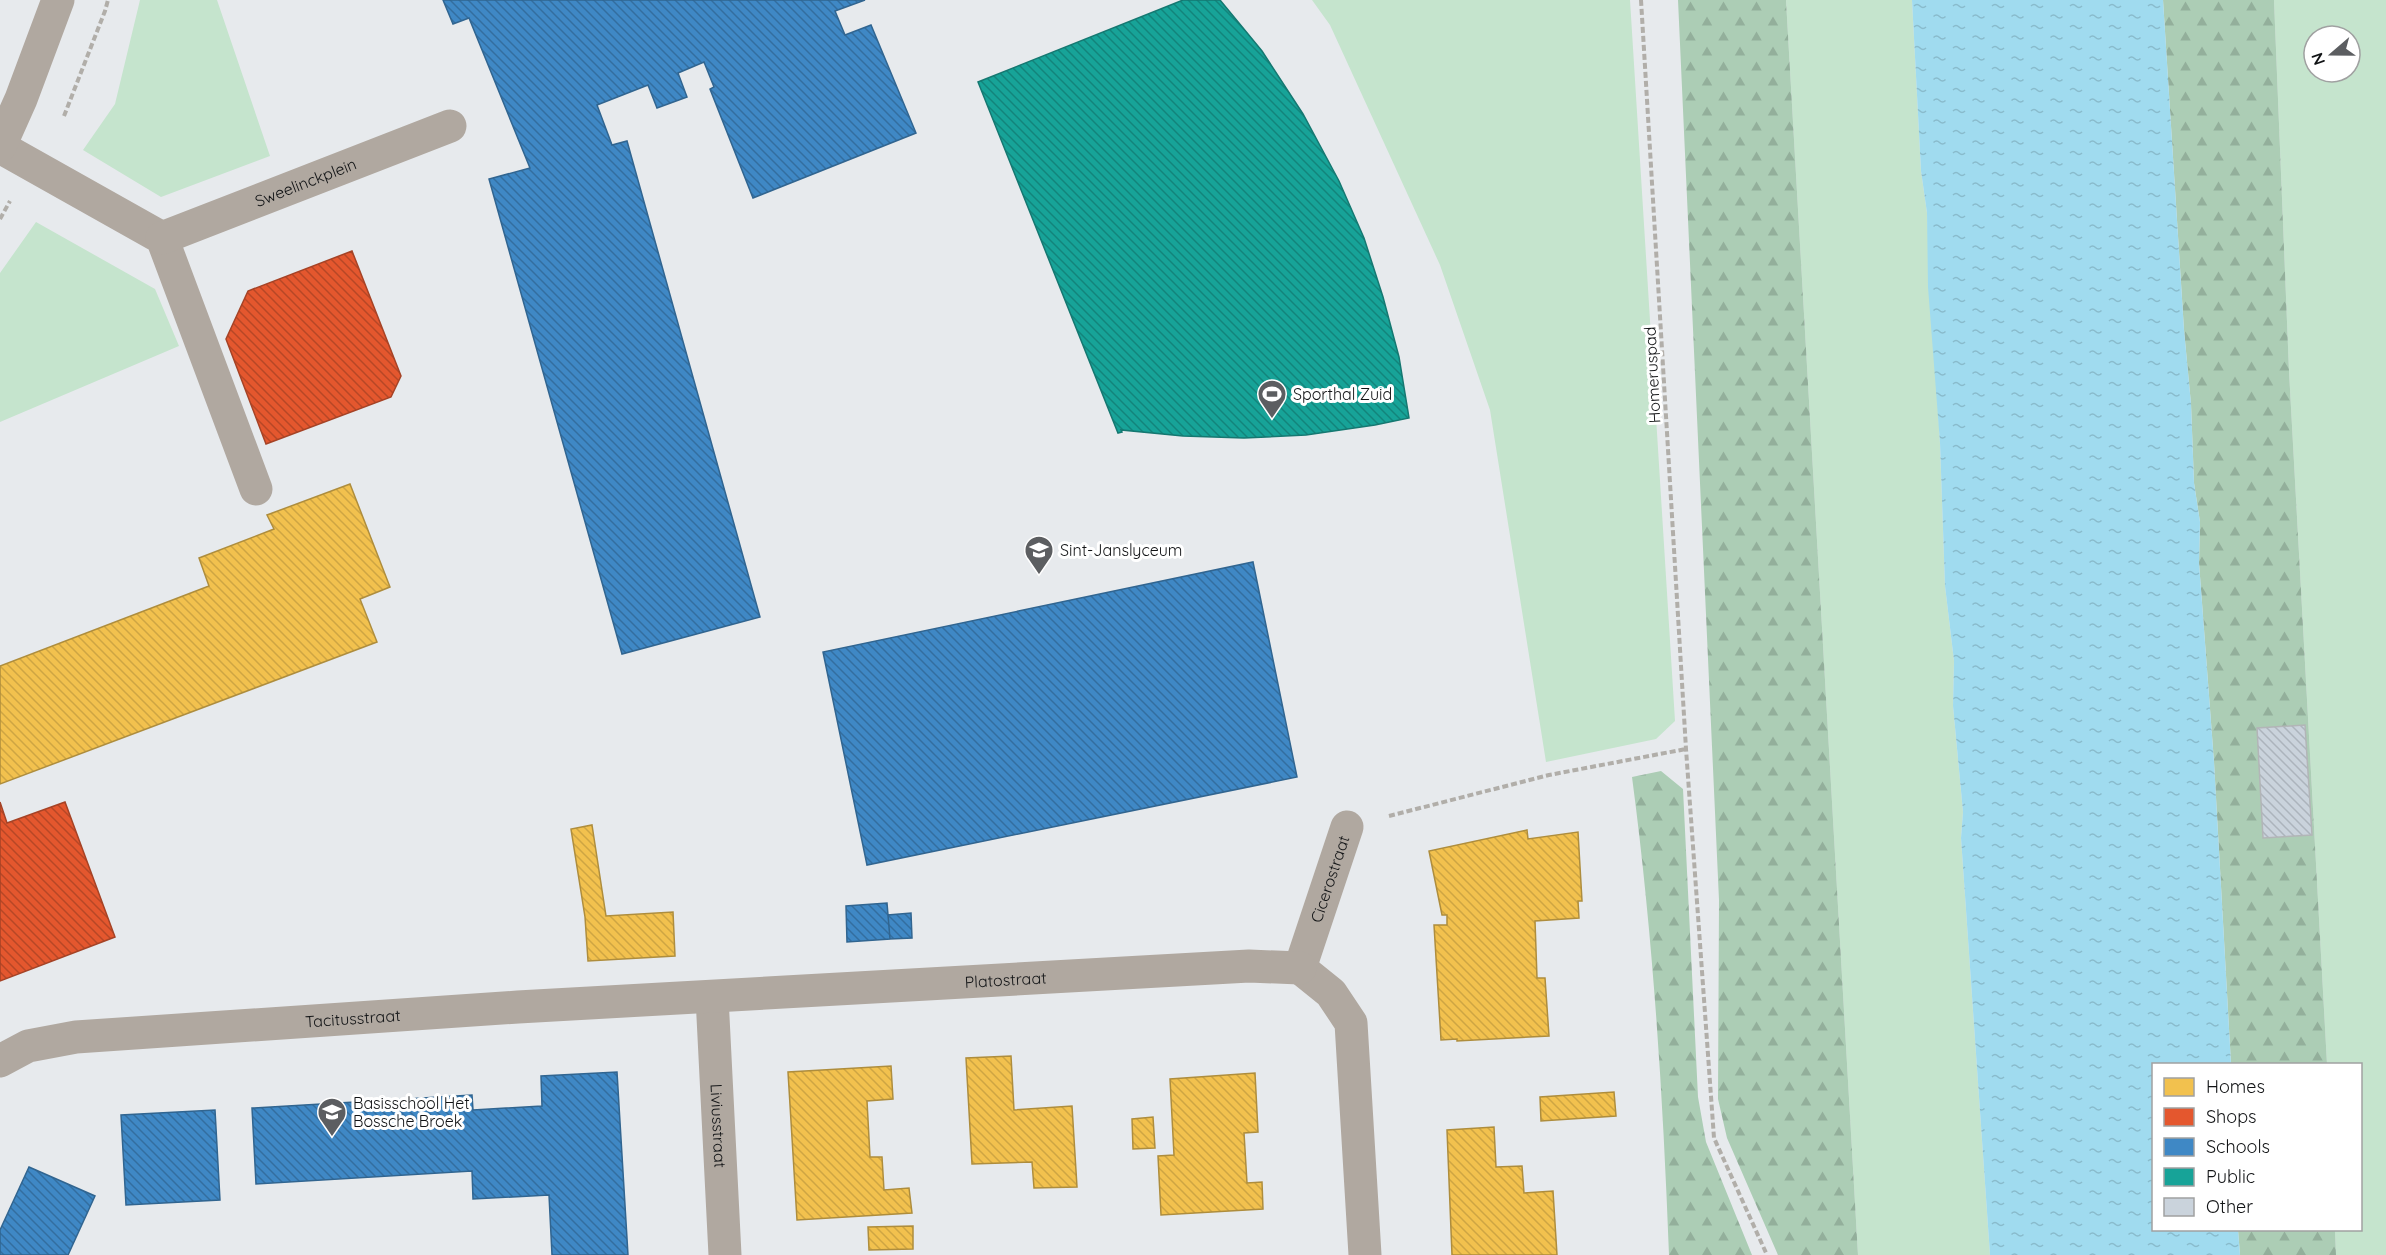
<svg xmlns="http://www.w3.org/2000/svg" width="2386" height="1255" font-family="Quicksand,sans-serif">
	<style>
		.green { fill: #c5e4cd; fill-rule: evenodd }
		.forest { fill: url(#forest-firs) }
		.water { fill: url(#water-ripples) }
		.homes { fill: url(#homes-back-hatch); stroke: #ae8d3d; stroke-width: 1.5 }
		.shops { fill: url(#shops-back-hatch); stroke: #a54326; stroke-width: 1.5 }
		.schools { fill: url(#schools-back-hatch); stroke: #316590; stroke-width: 1.5 }
		.public { fill: url(#public-back-hatch); stroke: #157871; stroke-width: 1.5 }
		.building { fill: url(#building-back-hatch); stroke: #b2b5b7; stroke-width: 1.5 }
		.lines { fill: none; stroke-linecap: round; stroke-linejoin: round }
		.path { stroke: #b1aea9; stroke-width: 4; stroke-dasharray: 6 3; stroke-linecap: butt }
		.minor { stroke: #b0a8a0; stroke-width: 33 }
		.tertiary { stroke: #b0a8a0; stroke-width: 33 }
		.labels { text-anchor: middle; stroke-width: 6; stroke-linejoin: round; paint-order: stroke }
		.street-label { font-size: 16px; fill: #111315; stroke: #fff }
		.poi-label { font-size: 16px; fill: #111315; stroke: #fff; text-anchor: start }
	</style>
	<defs>
		<pattern id="forest-firs" width="22" height="20" patternUnits="userSpaceOnUse" patternTransform="scale(1.5)"><rect width="22" height="20" fill="#accdb5"/><path d="M5 1l3.5 6h-7zM16 11l3.5 6h-7z" fill="#93af9b"/></pattern>
		<pattern id="water-ripples" width="26" height="14" patternUnits="userSpaceOnUse" patternTransform="scale(1.5)"><rect width="26" height="14" fill="#a0dbef"/><path d="M2 4q2-2 4 0t4 0M15 11q2-2 4 0t4 0" fill="none" stroke="#89bbcc"/></pattern>
		<pattern id="homes-back-hatch" width="6" height="6" patternUnits="userSpaceOnUse" patternTransform="scale(1.5)"><rect width="6" height="6" fill="#f2c14e"/><path d="M-1 5l2 2M0 0l6 6M5-1l2 2" fill="none" stroke="#cea543"/></pattern>
		<pattern id="shops-back-hatch" width="6" height="6" patternUnits="userSpaceOnUse" patternTransform="scale(1.5)"><rect width="6" height="6" fill="#e4572e"/><path d="M-1 5l2 2M0 0l6 6M5-1l2 2" fill="none" stroke="#b74726"/></pattern>
		<pattern id="schools-back-hatch" width="6" height="6" patternUnits="userSpaceOnUse" patternTransform="scale(1.5)"><rect width="6" height="6" fill="#3f88c5"/><path d="M-1 5l2 2M0 0l6 6M5-1l2 2" fill="none" stroke="#336e9f"/></pattern>
		<pattern id="public-back-hatch" width="6" height="6" patternUnits="userSpaceOnUse" patternTransform="scale(1.5)"><rect width="6" height="6" fill="#17a398"/><path d="M-1 5l2 2M0 0l6 6M5-1l2 2" fill="none" stroke="#13847b"/></pattern>
		<pattern id="building-back-hatch" width="6" height="6" patternUnits="userSpaceOnUse" patternTransform="scale(1.5)"><rect width="6" height="6" fill="#cad3dc"/><path d="M-1 5l2 2M0 0l6 6M5-1l2 2" fill="none" stroke="#acb4bc"/></pattern>
	</defs>
	<rect width="100%" height="100%" fill="#e7eaed"/>
	<path class="green" d="M140,0h77l53,156 -109,41 -78,-47 32,-46z
		M1312,0h318l45,721 -19,18 -110,23 -56,-352 -50,-145 -110,-240z
		M1786,0h126l9,171 6,42 13,230 5,143 9,75 -1,45 10,106 -2,26 29,417h-132z
		M2274,0h112v1255h-50l-1,-25h25v-166h-33l-38,-693zM2314,36h36v36h-36z
		M36,222l119,67 24,57 -179,76v-149z"/>
	<path class="forest" d="M1678,0h108l72,1255h-80l-51,-117 -9,-39 1,-199z
		M2163,0h111l15,371 38,693h-96l-17,-302 -15,-199 1,-41 -6,-39 -3,-79 -7,-74z
		M1661,771l22,18 15,308 8,45 46,113h-83c-6,-159 -16,-320 -37,-478z
		M2238,1230h97l1,25h-96z"/>
	<path class="water" d="M1912,0h251l21,330 7,74 3,79 6,39 -1,41 15,199 17,302h-77v166h84l2,25h-250l-29,-417 2,-26 -10,-106 1,-45 -9,-75 -5,-143 -12,-156 -1,-74 -6,-42z"/>
	<path class="homes" d="M350,484l40,103 -30,12 17,43 -377,142v-118l209,-80 -10,-28 75,-29 -7,-14z
		M592,825l14,91 67,-4 2,44 -87,5 -3,-44 -14,-88z
		M1527,830l1,9 50,-7 4,69h-4l1,17 -44,3 2,57h8l4,58 -92,5v-2l-16,1 -7,-115h13v-10h-5l-13,-64z
		M1011,1056l3,54 58,-4 5,81 -43,1 -2,-26 -60,2 -6,-106z
		M891,1066l2,33 -26,2 3,56h12l2,33 25,-2 3,25 -115,7 -9,-148z
		M1255,1073l3,59 -14,1 3,50 15,-1 1,27 -102,6 -3,-59 16,-1 -4,-76z
		M1614,1092l2,24 -75,5 -1,-24z
		M1153,1117l2,31 -22,1 -1,-30z
		M1494,1127l2,40 26,-1 2,27 29,-2 4,64h-105l-5,-125z
		M913,1226v23l-44,1 -1,-23z"/>
	<path class="shops" d="M352,251l49,125 -10,21 -125,47 -40,-105 22,-48z
		M0,802l7,21 58,-21 50,135 -115,44z"/>
	<path class="schools" d="M443,0h422l-30,11 10,24 26,-10 45,108 -163,65 -43,-109 4,-2 -10,-25 -26,11 9,24 -30,11 -9,-23 -51,20 15,40 15,-4 133,476 -138,37 -133,-475 41,-11 -61,-150 -16,6z
		M1253,562l44,215 -430,88 -44,-213z
		M887,903l3,36 -43,3 -1,-36z
		M911,913l1,25 -22,1 -2,-24z
		M617,1072l11,183h-76l-3,-60 -76,4 -1,-28 -216,13 -4,-76 220,-13 1,15 69,-4 -1,-30z
		M215,1110l5,90 -94,5 -5,-90z
		M29,1167l66,29 -27,59h-68v-25z"/>
	<path class="public" d="M1183,0h37l42,51 41,63 36,67 25,57 19,59 16,60 10,61 -34,7 -69,10 -62,3 -61,-2 -62,-6 1,2 -4,1 -140,-351z"/>
	<path class="building" d="M2305,725l7,110 -49,3 -6,-110z"/>
	<g class="lines">
		<path class="path" d="M1641,0l45,749 28,389 53,117
			M64,116l41,-105 3,-11
			M0,219l10,-18
			M1389,816l160,-41 137,-26"/>
		<g class="minor">
			<path d="M0,147l162,91 94,251"/>
			<path id="s1" d="M162,238l288,-112"/>
			<path d="M1300,968l31,25 20,30 14,232"/>
			<path id="s2" d="M1300,968l47,-141"/>
			<path id="s3" d="M712,997l13,258"/>
			<path id="s4" d="M0,1061l28,-15 48,-9 442,-30 731,-41 51,2"/>
		</g>
		<path class="tertiary" d="M0,146l21,-47 37,-99"/>
	</g>
	<defs>
		<g id="stadium-pin" transform="scale(1.5)"><path d="M0 17L-7.5 6A9.5 9.5 0 1 1 7.5 6Z" fill="#5c5e61" stroke="#fff"/><path d="M0-5a6.5 5 0 1 0 0 10a6.5 5 0 1 0 0-10ZM-3.5-1.8h7v3.6h-7Z" fill="#fff"/></g>
		<g id="school-pin" transform="scale(1.5)"><path d="M0 17L-7.5 6A9.5 9.5 0 1 1 7.5 6Z" fill="#5c5e61" stroke="#fff"/><path d="M0-5L7-2L0 1L-7-2ZM-4 1L0 2.5L4 1V4Q0 6-4 4Z" fill="#fff"/></g>
	</defs>
	<g fill-rule="evenodd">
		<use href="#stadium-pin" x="1272" y="394"/>
		<use href="#school-pin" x="1039" y="550"/>
		<use href="#school-pin" x="332" y="1112"/>
	</g>
	<g class="labels">
		<g class="street-label">
			<text dy="6" stroke="none"><textPath href="#s1" startOffset="154">Sweelinckplein</textPath></text>
			<text transform="translate(1652 375) rotate(-93)" y="6">Homeruspad</text>
			<text dy="6" stroke="none"><textPath href="#s2" startOffset="94">Cicerostraat</textPath></text>
			<text dy="6" stroke="none"><textPath href="#s4" startOffset="1012">Platostraat</textPath></text>
			<text dy="6" stroke="none"><textPath href="#s4" startOffset="358">Tacitusstraat</textPath></text>
			<text dy="6" stroke="none"><textPath href="#s3" startOffset="129">Liviusstraat</textPath></text>
		</g>
		<g class="poi-label">
			<text x="1293" y="400">Sporthal Zuid</text>
			<text x="1060" y="556">Sint-Janslyceum</text>
			<text x="353" y="1109">Basisschool Het<tspan x="353" dy="18">Bossche Broek</tspan></text>
		</g>
	</g>
	<rect x="2152" y="1063" width="210" height="168" fill="#ffffff" stroke="#a0a1a1" stroke-width="1.5"/>
	<rect x="2164" y="1078" width="30" height="18" fill="#f2c14e" stroke="#a0a1a1" stroke-width="1.5"/>
	<text x="2206" y="1093" font-size="18" fill="#111315">Homes</text>
	<rect x="2164" y="1108" width="30" height="18" fill="#e4572e" stroke="#a0a1a1" stroke-width="1.5"/>
	<text x="2206" y="1123" font-size="18" fill="#111315">Shops</text>
	<rect x="2164" y="1138" width="30" height="18" fill="#3f88c5" stroke="#a0a1a1" stroke-width="1.5"/>
	<text x="2206" y="1153" font-size="18" fill="#111315">Schools</text>
	<rect x="2164" y="1168" width="30" height="18" fill="#17a398" stroke="#a0a1a1" stroke-width="1.5"/>
	<text x="2206" y="1183" font-size="18" fill="#111315">Public</text>
	<rect x="2164" y="1198" width="30" height="18" fill="#cad3dc" stroke="#a0a1a1" stroke-width="1.5"/>
	<text x="2206" y="1213" font-size="18" fill="#111315">Other</text>
	<g transform="translate(2332 54) rotate(250)"><circle r="28" fill="#ffffff" stroke="#a0a1a1" stroke-width="1.5"/>
	<path d="M0-4.5L10 22L0 15L-10 22Z" fill="#5c5e61"/>
	<text y="-9" font-size="16" font-weight="bold" text-anchor="middle" fill="#111315">N</text>
	</g>
</svg>
